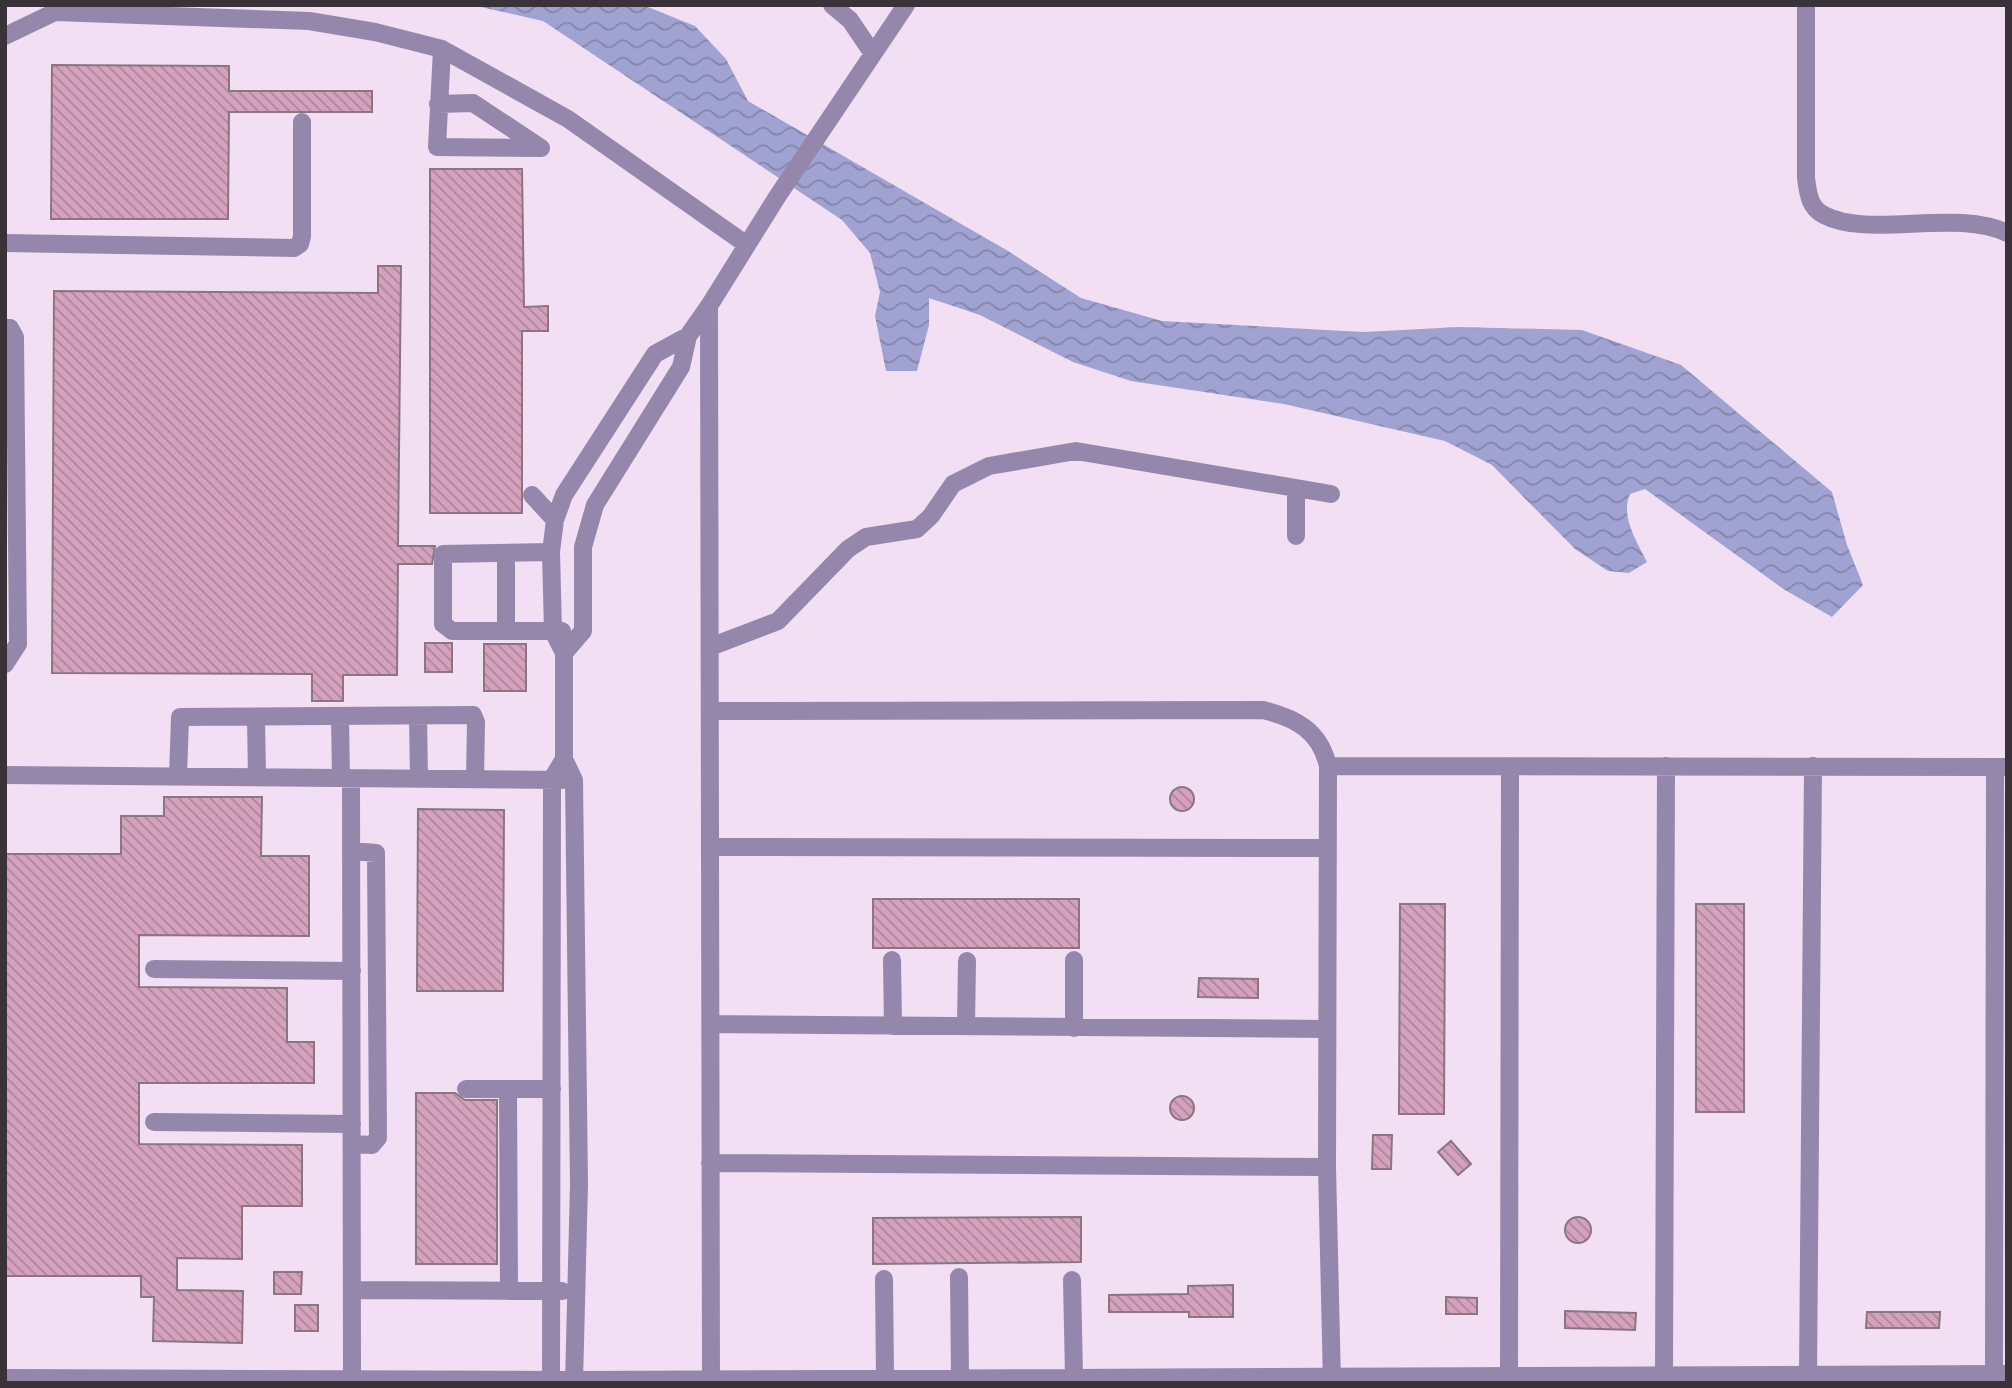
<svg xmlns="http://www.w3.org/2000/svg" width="2012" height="1388" font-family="Lato,sans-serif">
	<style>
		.water { fill: url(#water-waves) }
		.building { fill: url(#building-back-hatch); stroke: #8c7581; stroke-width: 2 }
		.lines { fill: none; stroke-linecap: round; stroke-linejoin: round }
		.minor { stroke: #9586ac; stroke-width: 18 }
	</style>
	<defs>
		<pattern id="water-waves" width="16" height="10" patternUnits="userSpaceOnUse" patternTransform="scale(1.75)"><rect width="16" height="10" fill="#a0a2d2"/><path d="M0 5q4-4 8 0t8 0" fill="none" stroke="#8385ab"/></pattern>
		<pattern id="building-back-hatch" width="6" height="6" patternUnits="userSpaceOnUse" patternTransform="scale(1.75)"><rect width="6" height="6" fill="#d5a2be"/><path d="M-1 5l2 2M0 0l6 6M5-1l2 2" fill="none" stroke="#ae859b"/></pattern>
	</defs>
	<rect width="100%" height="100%" fill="#f2dff3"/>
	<path class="water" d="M472,5h171l52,21 31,33 22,42 260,150 73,47 81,23 202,11 95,-5 123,3 99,35 151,127 15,53 16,40 -31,32 -47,-27 -140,-101 -15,5c-10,22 7,48 17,68l-18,11 -21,-2 -33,-22 -83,-84 -47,-24 -161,-37 -153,-23 -58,-19 -93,-47 -51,-17v27l-12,46h-31l-11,-55 5,-24 -10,-39 -28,-33 -299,-199z"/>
	<path class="building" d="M52,65l177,1v25h143v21h-143l-1,107h-177z
		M430,169h92l2,138 24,-1v25h-26v182h-92z
		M378,266h23l-3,280h37l-3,18h-34l-1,111h-54v26h-31v-27l-260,-1 2,-382 324,2z
		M425,643h27v29h-27z
		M484,644h42v47h-42z
		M1170 799a12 12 0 1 1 24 0a12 12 0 1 1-24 0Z
		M164,797h98l-1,59h48v80l-170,-1v52l148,1v54h27v41h-175v61l163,1v61h-60v53l-65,-1v32l66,1 -1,52 -89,-2 1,-44h-13v-21h-136v-422h116v-38h43z
		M418,809l86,1 -1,181h-86z
		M873,899h206v49h-206z
		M1400,904h45l-1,210h-45z
		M1696,904h48v208h-48z
		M1199,978l59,1v19l-60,-1z
		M416,1093h39l10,7h32v164h-81z
		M1170 1108a12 12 0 1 1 24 0a12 12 0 1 1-24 0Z
		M1373,1135h19l-1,34h-19z
		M1451,1141l20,23 -13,11 -20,-23z
		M1081,1217v45l-208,2v-46z
		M1565 1230a13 13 0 1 1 26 0a13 13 0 1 1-26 0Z
		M274,1272h28l-1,22h-27z
		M1233,1285v32h-44v-5h-80v-17l79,-1v-8z
		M1446,1297l31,1v16h-31z
		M295,1305h23v26h-23z
		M1565,1311l71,2 -1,17 -70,-2z
		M1867,1312h73l-1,16h-73z"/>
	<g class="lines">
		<path class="minor" d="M832,5l18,15 23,34
			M1806,5v173c2,14 3,30 18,37 45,24 132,-7 183,18
			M5,36l50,-24 254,9 66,11 67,17 126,70 179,126
			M442,49l-5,98 104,1
			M438,104l35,-1 68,45
			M5,243l289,5 6,-4 2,-8v-114
			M5,328h5l5,9 3,307 -13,20
			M1296,489v47
			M532,495l23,25
			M551,552l-108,2v70l9,7h110
			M506,630v-77
			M710,647l68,-26 70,-72 18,-12 51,-8 14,-13 22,-32 36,-18 87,-15 255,43
			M564,653l19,-22v-84l12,-42 86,-138 7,-31 21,-30
			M711,711l552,-1c33,8 57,21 65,56l-1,401 5,216
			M418,716l1,63
			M340,717l1,61
			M256,718l1,59
			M1328,766l679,1
			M5,775l557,5
			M178,777l2,-60 293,-2 3,7 -1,57
			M351,778l1,599
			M711,847l617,1
			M351,851l25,2 2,285 -6,7 -19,-1
			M892,960l1,66
			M1074,960v68
			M154,969l198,2
			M711,1024l616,5
			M966,1026l1,-65
			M466,1089h86
			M508,1089l1,202
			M154,1122l198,2
			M710,1163l617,4
			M959,1277l1,99
			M884,1279l1,98
			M1072,1280l2,96
			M352,1290l210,1
			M1664,1374l2,-608
			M1994,1374l1,-607
			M1509,1376l1,-610
			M1808,1376l5,-610
			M5,1378l569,2 1433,-6
			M551,1383l1,-604 12,-20
			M574,1383l5,-199 -5,-404 -10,-21v-106l-11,-22 -2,-79 4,-32 9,-25 91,-141 33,-18
			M711,1383l-2,-1077 68,-109 129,-192"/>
	</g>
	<rect width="2012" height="1388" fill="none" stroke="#393239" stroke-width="14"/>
</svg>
